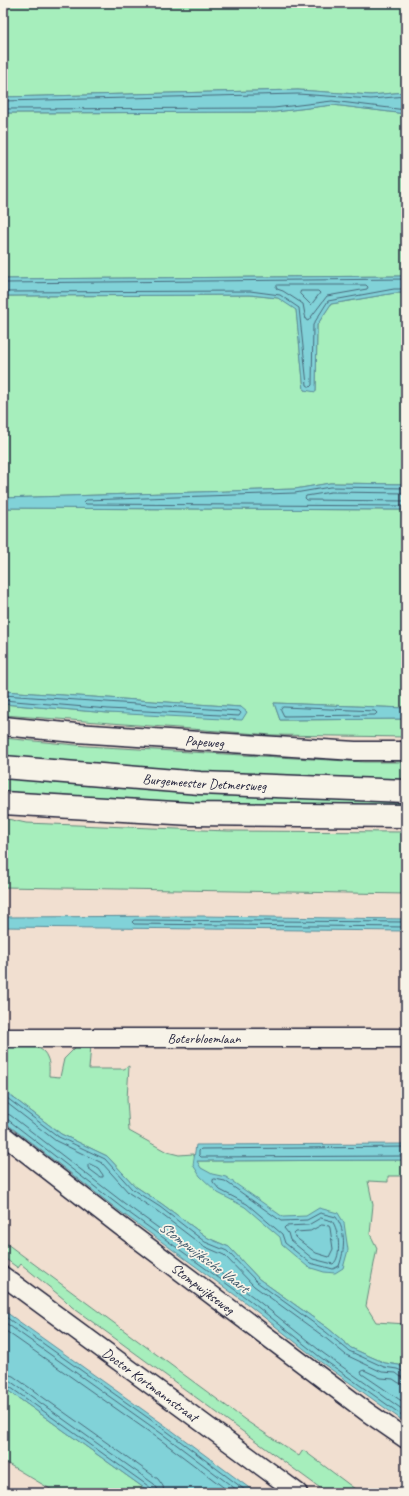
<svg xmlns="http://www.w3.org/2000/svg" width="409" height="1496" font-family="Caveat,sans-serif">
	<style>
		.green { fill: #a6eebc; stroke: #64887c }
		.water { fill: #81d2d8; stroke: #5b8c99 }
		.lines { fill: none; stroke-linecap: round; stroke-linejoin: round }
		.shore { stroke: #48687a; stroke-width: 1 }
		.street-casing { stroke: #22223b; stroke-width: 21 }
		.primary-casing { stroke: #22223b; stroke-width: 25 }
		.street { stroke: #f7f3e8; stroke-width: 18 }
		.primary { stroke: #f7f3e8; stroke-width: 22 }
		.labels { text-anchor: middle; stroke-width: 3.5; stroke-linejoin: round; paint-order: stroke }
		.street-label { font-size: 14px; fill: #22223b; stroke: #f7f3e8 }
		.water-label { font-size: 15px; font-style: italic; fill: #3e576a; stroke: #f7f3e8 }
	</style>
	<rect width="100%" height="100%" fill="#f1dfd0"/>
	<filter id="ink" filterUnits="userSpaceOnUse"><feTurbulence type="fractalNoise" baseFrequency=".025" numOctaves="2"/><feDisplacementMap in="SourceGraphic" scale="8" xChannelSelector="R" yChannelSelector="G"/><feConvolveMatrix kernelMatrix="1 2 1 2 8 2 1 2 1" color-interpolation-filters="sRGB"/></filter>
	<g filter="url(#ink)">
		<path class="green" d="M3,3h403v89l-35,3 -73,-5 -295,7z
			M333,105l73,9v162l-403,3v-166l272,-1z
			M395,293h11v191l-76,-1 -35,6 -292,9v-202l247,-1 28,3 18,11 8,81 12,1 1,-66 14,-21z
			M3,508l403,2v198l-132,-5 6,17 126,-1v18l-134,-2 -269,-20v-11l105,9 133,-6 -238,-16z
			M3,738l83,8 278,16h42v21l-188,-6 -215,-20z
			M3,776l403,24v8l-222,-2 -181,-11z
			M3,818l23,5 202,8 178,1v62l-403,-7z
			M79,1044l12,1 -2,24h35l5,-3 -2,33 2,32 38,21 12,3 14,-1 4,7 209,-1v16h-18v6l-20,-1 5,24 -3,29 7,14 -11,58 10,16 30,2v46l-7,-5 -14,-2 -34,-15 -22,-19 -70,-50 -30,-32 -21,-9 -46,-34 -27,-18 -28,-30 -46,-22 -58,-44v-43c14,0 38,-6 44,10 3,6 2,13 2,19l11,1 4,-18z
			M3,1241l245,181 51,34 4,-6 56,42 -1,1h-31l-255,-186 -7,-7 -44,-36 -3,4 -15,-11z
			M3,1387l148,106h-94l-54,-32z"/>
		<path class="water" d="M298,90l73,5 35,-3v22l-73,-9 -58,7 -272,1v-16z
			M406,276v17h-11l-64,11 -14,21 -1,67 -12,-2 -8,-80 -18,-12 -28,-3 -247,1v-17z
			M330,483l76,1v26l-403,-2v-10l292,-9z
			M3,691l238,16 6,5 -5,8 -134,-7 -105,-9z
			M274,703l132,5v11l-126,1z
			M202,916l204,3v12l-403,-4v-10z
			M3,1090l58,44 46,22 28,30 27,18 46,34 21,9 30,32 70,50 22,19 34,15 14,2 7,5v53l-88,-63 -72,-57 -128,-93 -115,-89z
			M406,1144v16l-209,1 4,7 11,6 14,3 57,40 23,-1 13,-8 19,5 6,10 4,27 -5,18 -8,5 -11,-1 -16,-5 -26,-22 -2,-8 -35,-30 -27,-14 -18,-17 -7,-11 3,-20z
			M3,1310l167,119 86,64h-105l-148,-106z"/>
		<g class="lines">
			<path class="shore" d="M3,101l295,-7 73,5 35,-3
				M3,109l271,-1 58,-7 74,9
				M3,283l403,-4
				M278,285h88l2,2 -1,2 -40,7 -19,25 -2,-1 -3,-16 -20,-13 -6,-2 -1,-2z
				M301,291h17l2,2 -9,12 -11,-11z
				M3,292l247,-1 30,4 19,13 8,77 3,2 2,-2 1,-60 15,-24 66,-12h12
				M406,488l-76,-1 -35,6 -209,7 -2,2 2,2 320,2
				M406,493l-75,-1 -25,4 -1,2 2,2 99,1
				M3,695l236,16 2,2 -2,3 -131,-7 -105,-9
				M283,707l92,4 2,2 -2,2 -91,1 -3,-6z
				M406,922l-272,-2 -2,2 2,2 272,3
				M3,1095l56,42 46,22 27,30 28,18 45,35 22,9 30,31 69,50 23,19 35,16 13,2 9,4
				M3,1100l53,41 46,22 27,30 28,18 46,35 21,9 30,31 69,50 23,19 36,17 14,1 5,4 5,1
				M3,1113l7,2 114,88 128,93 71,57 83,59
				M3,1118l4,1 114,88 128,93 71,57 86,61
				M406,1147l-205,2 -2,2v4l2,2 205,-1
				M90,1164l8,4 5,7v2h-3l-12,-9v-3z
				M215,1179l10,2 56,40 26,-1 13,-7 16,4c10,14 9,33 3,49l-6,3 -23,-6 -25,-20 -3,-9 -35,-30 -27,-14 -7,-8v-2z
				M321,1218l11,3c7,9 10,36 1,43l-20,-5 -23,-19 -2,-7 -4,-5 2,-2 22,-1z
				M322,1225l7,1 1,2 3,21 -4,8 -13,-4 -21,-16 -1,-3 2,-2 14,-1z
				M3,1315l165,117 81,61
				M3,1321l162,115 76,57
				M3,1329l159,112 69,52
				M3,1373l10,3 145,103 5,7 1,7
				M3,1379l7,2 144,103 3,4 1,5
				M3,1384l4,1 144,103 2,5
				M406,1384l-7,-1 -6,-4 -12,-1 -17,-8 -3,2 1,2 44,30"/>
			<g class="street-casing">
				<g id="street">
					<path id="s1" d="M3,726l73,7 279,18h51"/>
					<path id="s2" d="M3,1038h403"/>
					<path id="s3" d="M3,1135l116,90 248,187 39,27"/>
					<path id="s4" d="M3,1276l295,217"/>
				</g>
			</g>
			<g class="primary-casing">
				<g id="primary">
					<path id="s5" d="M3,767l197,16 206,8"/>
					<path d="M3,803l189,11 214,2"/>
				</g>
			</g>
			<use href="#street" class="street"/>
			<use href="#primary" class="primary"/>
		</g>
	</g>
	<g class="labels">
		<g class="street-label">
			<text dy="5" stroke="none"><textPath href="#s1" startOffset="202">Papeweg</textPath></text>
			<text dy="5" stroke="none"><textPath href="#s5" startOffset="202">Burgemeester Detmersweg</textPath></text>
			<text dy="5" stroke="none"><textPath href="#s2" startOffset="201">Boterbloemlaan</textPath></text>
			<text dy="5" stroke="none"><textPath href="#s3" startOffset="252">Stompwijkseweg</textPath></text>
			<text dy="5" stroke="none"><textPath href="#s4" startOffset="183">Doctor Kortmannstraat</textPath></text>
		</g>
		<g class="water-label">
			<text transform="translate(204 1257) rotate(37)" y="5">Stompwijksche Vaart</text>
		</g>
	</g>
	<rect width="409" height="1496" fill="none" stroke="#f7f3e8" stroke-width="16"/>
	<rect x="8" y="8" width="393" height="1480" fill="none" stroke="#22223b" stroke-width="1.5" filter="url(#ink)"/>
</svg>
